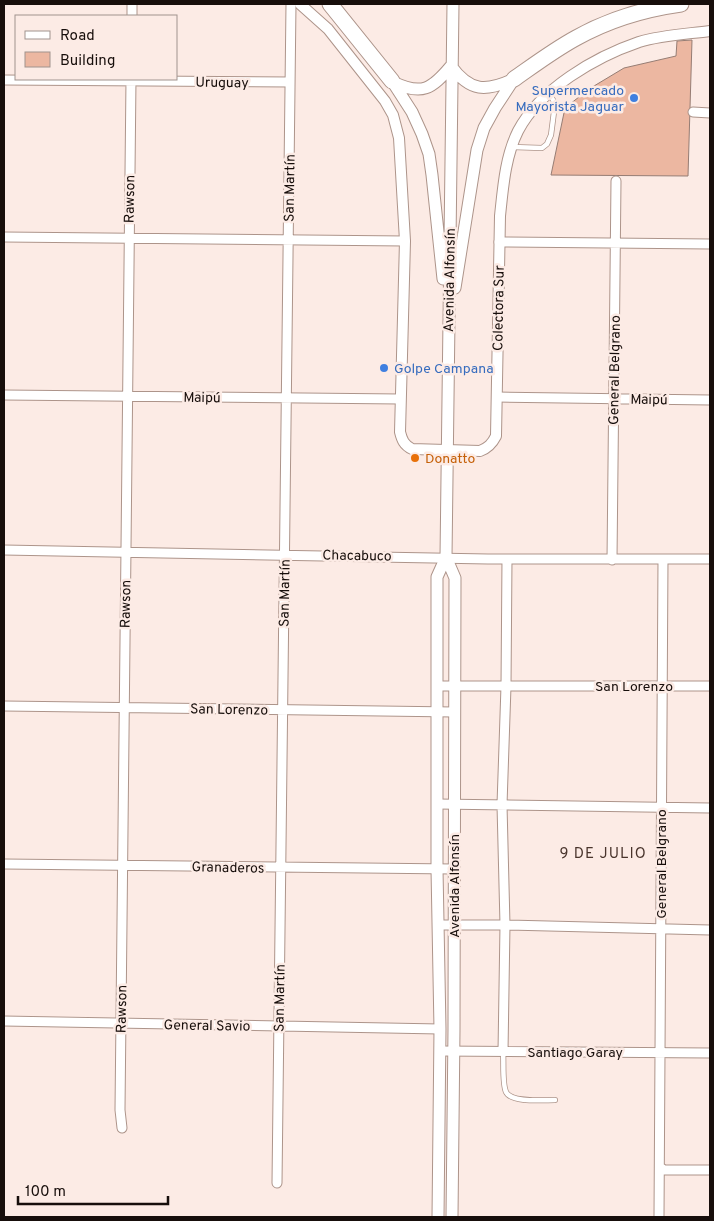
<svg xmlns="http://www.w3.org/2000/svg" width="714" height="1221" font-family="Overpass,sans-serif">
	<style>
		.building { fill: #ecb7a1; stroke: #967d74 }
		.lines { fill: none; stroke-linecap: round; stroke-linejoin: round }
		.service-casing { stroke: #ad948a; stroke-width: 6 }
		.minor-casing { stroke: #ad948a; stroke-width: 11 }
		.tertiary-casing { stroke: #ad948a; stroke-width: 12 }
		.secondary-casing { stroke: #ad948a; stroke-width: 13 }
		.motorway-casing { stroke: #ad948a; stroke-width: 17 }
		.service { stroke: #fff; stroke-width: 4.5 }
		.minor { stroke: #fff; stroke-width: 9 }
		.tertiary { stroke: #fff; stroke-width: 10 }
		.secondary { stroke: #fff; stroke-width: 11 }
		.motorway { stroke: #fff; stroke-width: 15 }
		.shop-dot { fill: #3f7fe0; stroke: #fcebe5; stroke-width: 2 }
		.food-dot { fill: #e8710a; stroke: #fcebe5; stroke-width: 2 }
		.labels { text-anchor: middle; stroke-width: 5; stroke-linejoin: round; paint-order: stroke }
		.street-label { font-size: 14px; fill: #170e0b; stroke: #fcebe5 }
		.shop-label { font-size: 14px; fill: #366cbe; stroke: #fcebe5; text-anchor: end }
		.food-label { font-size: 14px; fill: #c56008; stroke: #fcebe5; text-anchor: start }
		.neighbourhood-label { font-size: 15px; letter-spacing: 1px; fill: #49342c; stroke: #fcebe5 }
	</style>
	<rect width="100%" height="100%" fill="#fcebe5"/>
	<path class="building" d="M692,40l-4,136 -137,-1 14,-67 24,-19 35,-21 52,-12 1,-15z"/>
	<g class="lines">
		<g class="service-casing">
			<path id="service" d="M512,147l30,1 5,-4 4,-9 4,-31 -5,-10
				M503,1052c1,10 -1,31 3,40 5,11 37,8 49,8"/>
		</g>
		<g class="minor-casing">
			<path id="minor" d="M132,16v-12
				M4,80l286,2
				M693,112l17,1
				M4,237l401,4
				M499,242l211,2
				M4,395l396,4
				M497,397l213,3
				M4,550l484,9h222
				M612,560l4,-379
				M438,686h272
				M4,706l450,6
				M437,804l273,4
				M4,864l449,5
				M439,925h66l205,5
				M4,1021l436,8
				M440,1051l270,2
				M503,1052l2,-127 -3,-120 4,-119 1,-127
				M122,1128l-2,-18 11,-1031
				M660,1167l4,3h46
				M277,1183l14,-1179
				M659,1217l4,-657"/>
		</g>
		<g class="tertiary-casing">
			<path id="tertiary" d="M300,4l28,25 57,72 8,14 6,23 6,103 -5,191c2,8 4,13 12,17l68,2c8,-3 12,-7 16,-15l4,-220c3,-28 5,-59 18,-85 22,-42 77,-74 121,-89 23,-7 48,-8 71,-11"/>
		</g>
		<g class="secondary-casing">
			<path id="secondary" d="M451,66c19,26 35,26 63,13
				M392,81l20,31 10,22 7,20 3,21 11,104
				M393,82c29,14 39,7 58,-16
				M455,288l22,-138 7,-22 11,-20 19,-29
				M446,557l9,21 -1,451 -2,188
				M438,1217l2,-188 -3,-160v-292l9,-20 7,-553"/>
		</g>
		<g class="motorway-casing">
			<path id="motorway" d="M330,4l62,77
				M514,79c20,-14 40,-29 62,-41 32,-18 69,-29 105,-34"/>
		</g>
		<use href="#service" class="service"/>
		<use href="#minor" class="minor"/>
		<use href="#tertiary" class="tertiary"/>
		<use href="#secondary" class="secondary"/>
		<use href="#motorway" class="motorway"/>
	</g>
	<g class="shop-dot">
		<circle cx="634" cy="98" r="5"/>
		<circle cx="384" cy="368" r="5"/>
	</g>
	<circle class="food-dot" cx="415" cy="458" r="5"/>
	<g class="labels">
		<g class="street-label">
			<text transform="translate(222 82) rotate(1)" y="5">Uruguay</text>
			<text transform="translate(289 188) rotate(-89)" y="5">San Martín</text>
			<text transform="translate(129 199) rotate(-89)" y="5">Rawson</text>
			<text transform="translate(449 280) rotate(-89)" y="5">Avenida Alfonsín</text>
			<text transform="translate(498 308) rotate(-89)" y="5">Colectora Sur</text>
			<text transform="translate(614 370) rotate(-89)" y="5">General Belgrano</text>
			<text transform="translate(202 397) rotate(1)" y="5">Maipú</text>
			<text transform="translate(649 399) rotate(1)" y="5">Maipú</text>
			<text transform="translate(357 555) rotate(1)" y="5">Chacabuco</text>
			<text transform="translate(284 593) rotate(-89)" y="5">San Martín</text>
			<text transform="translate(125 604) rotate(-89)" y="5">Rawson</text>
			<text x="634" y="691">San Lorenzo</text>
			<text transform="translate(229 709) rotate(1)" y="5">San Lorenzo</text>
			<text transform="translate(661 864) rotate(-90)" y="5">General Belgrano</text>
			<text transform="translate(228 867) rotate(1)" y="5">Granaderos</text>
			<text transform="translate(454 886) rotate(-90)" y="5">Avenida Alfonsín</text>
			<text transform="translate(279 998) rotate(-89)" y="5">San Martín</text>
			<text transform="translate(121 1009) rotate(-89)" y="5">Rawson</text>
			<text transform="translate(207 1025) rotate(1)" y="5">General Savio</text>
			<text x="575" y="1057">Santiago Garay</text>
		</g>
		<g class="shop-label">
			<text x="624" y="95">Supermercado<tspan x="624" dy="16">Mayorista Jaguar</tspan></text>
			<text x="394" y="373" text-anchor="start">Golpe Campana</text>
		</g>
		<g class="food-label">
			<text x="425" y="463">Donatto</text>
		</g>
		<g class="neighbourhood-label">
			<text x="603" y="858">9 DE JULIO</text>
		</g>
	</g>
	<rect width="714" height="1221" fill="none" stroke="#170e0b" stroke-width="10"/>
	<rect x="15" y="15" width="162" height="65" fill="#fcebe5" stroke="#a0938e"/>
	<rect x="25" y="31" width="25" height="8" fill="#ffffff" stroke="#a0938e"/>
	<text x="60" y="40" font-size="15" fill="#170e0b">Road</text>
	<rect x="25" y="52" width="25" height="15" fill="#ecb7a1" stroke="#a0938e"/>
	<text x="60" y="65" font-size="15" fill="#170e0b">Building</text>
	<path d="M18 1196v8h150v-8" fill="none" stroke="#170e0b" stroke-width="2.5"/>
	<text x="25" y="1196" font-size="15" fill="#170e0b" stroke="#fcebe5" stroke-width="4" paint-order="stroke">100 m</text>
</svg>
